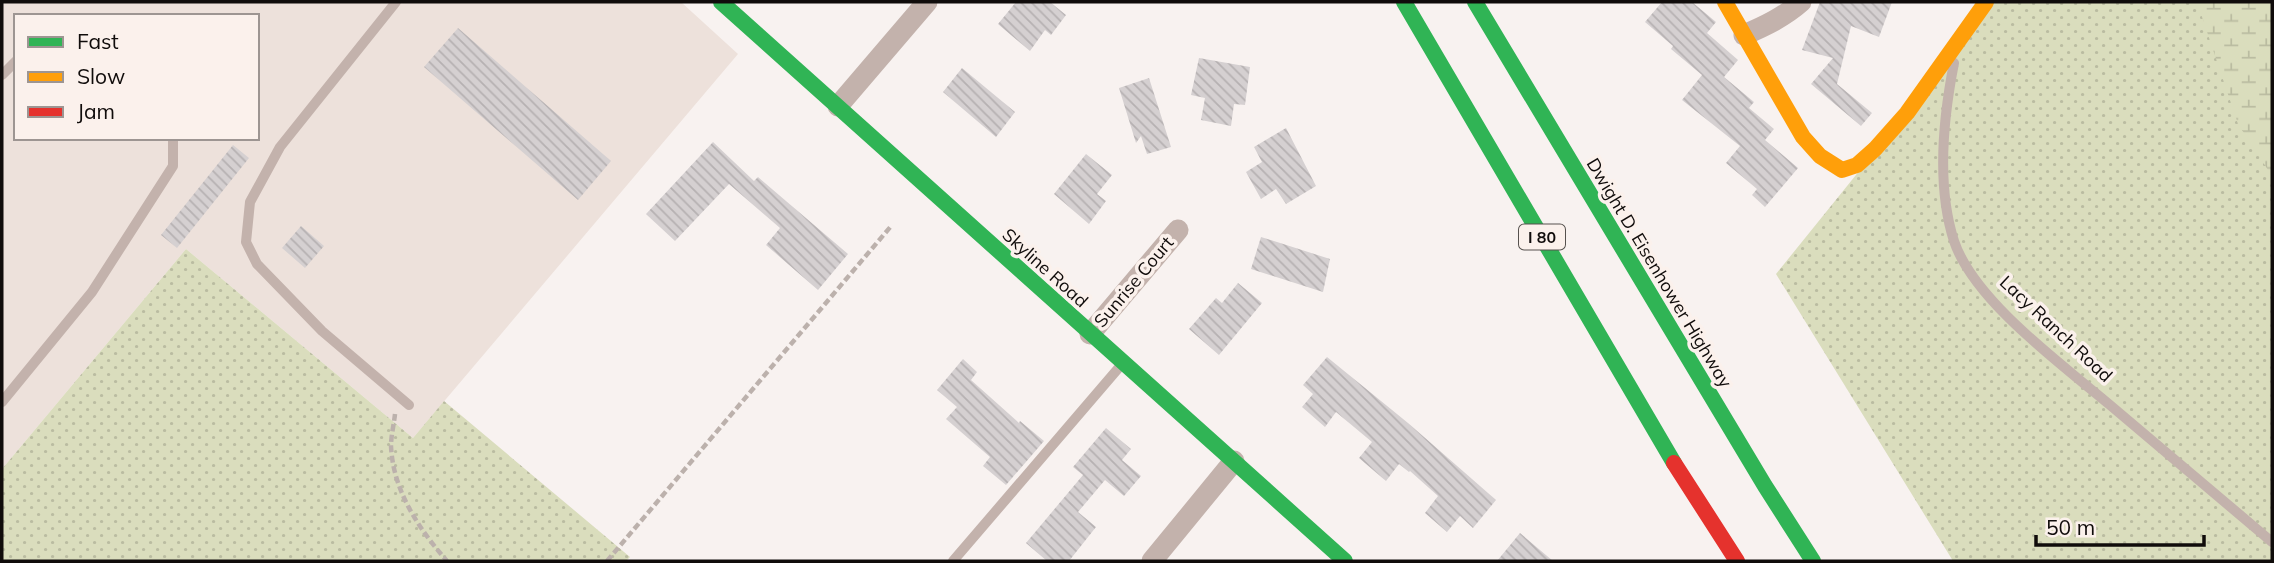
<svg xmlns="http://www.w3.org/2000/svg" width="2274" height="563" font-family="Mulish,sans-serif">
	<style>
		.built { fill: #ede1db; fill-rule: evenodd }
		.grass { fill: url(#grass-dots) }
		.wetland { fill: url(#wetland-marsh) }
		.building { fill: url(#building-back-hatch) }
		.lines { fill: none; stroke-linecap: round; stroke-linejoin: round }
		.path { stroke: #bcb1ac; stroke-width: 4.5; stroke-dasharray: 7 3.5; stroke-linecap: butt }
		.lane { stroke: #c3b2ac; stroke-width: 10 }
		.street { stroke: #c3b2ac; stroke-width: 21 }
		.fast { stroke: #30b455; stroke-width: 16 }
		.slow { stroke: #ff9f0a; stroke-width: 16 }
		.jam { stroke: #e5322d; stroke-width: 16 }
		.labels { text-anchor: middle; stroke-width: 7; stroke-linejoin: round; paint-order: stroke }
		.shield { fill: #fbf1ec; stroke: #56514e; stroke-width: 2 }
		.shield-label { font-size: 16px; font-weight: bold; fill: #100c0b }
		.street-label { font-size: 18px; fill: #100c0b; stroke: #fbf1ec }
	</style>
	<defs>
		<pattern id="grass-dots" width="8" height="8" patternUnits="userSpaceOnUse" patternTransform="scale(1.75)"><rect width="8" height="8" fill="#daddbd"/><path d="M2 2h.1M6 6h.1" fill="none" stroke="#babca1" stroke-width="1.8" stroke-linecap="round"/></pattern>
		<pattern id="wetland-marsh" width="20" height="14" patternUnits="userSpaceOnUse" patternTransform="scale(1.75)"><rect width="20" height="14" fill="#daddbd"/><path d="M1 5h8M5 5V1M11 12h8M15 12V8" fill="none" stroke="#babca1"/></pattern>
		<pattern id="building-back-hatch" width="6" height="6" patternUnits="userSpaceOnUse" patternTransform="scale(1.75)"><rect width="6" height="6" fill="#d5d0d1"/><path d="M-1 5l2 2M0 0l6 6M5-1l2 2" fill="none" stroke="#b6b1b2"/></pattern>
	</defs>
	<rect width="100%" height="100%" fill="#f8f2f0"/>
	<path class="built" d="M2,2h679l57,52 -325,384 -227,-189 -184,220zM16,16h241v122h-241z"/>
	<path class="grass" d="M1986,2h286v559h-319l-177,-287 130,-161z
		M186,249l227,189 31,-37 186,156 -4,4h-624v-92z"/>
	<path class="wetland" d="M2197,2h75v174l-34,-52z"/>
	<path class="building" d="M1016,2h34l16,13 -15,20 -6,-5 -15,21 -32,-27z
		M1662,2h30l24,20 -9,11 31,27 -14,17 30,25 -5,6 25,21 -9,11 33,28 -33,39 -13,-12 5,-6 -31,-26 14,-17 -58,-46 20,-25 -31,-26 2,-3 -28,-24z
		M1820,2h72l-13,35 -28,-11 -14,58 35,29 -11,13 -50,-42 22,-26 -31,-8z
		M458,28l153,133 -33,39 -154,-133z
		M1199,58l51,9 -5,38 -11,-1 -3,22 -30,-6 4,-22 -14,-3z
		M962,68l53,44 -19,25 -53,-45z
		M1149,78l22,69 -24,7 -6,-18 -5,7 -17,-55z
		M1286,128l30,58 -30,18 -10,-15 -15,10 -15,-27 16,-10 -8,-15z
		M713,142l41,39 4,-4 90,77 -30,36 -52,-45 14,-17 -51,-44 -54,57 -29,-27z
		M233,145l16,13 -72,90 -16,-13z
		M1086,154l26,21 -15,19 9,7 -17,23 -35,-30z
		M301,226l23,20 -19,22 -23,-20z
		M1261,237l69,22 -7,33 -72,-23z
		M1238,283l24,20 -43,52 -30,-26 27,-31 6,5z
		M1327,357l81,66 88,77 -23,28 -13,-12 -13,16 -22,-19 13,-17 -28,-25 -1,1 -10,-8 -13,17 -27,-23 13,-16 -36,-30 -11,15 -23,-20 11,-13 -10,-9z
		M963,359l14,13 -6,8 48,43 1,-2 24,20 -38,44 -23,-19 7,-9 -44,-38 11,-12 -20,-17z
		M1106,428l25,21 -9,11 19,16 -17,20 -19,-16 -27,32 18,15 -27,34h-22l-21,-18 57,-68 -10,-8z
		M1520,533l33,28h-56z"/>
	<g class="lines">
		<path class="path" d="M395,414c-1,10 -4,22 -4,32 2,45 28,83 56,115
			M607,561l285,-336"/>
		<path class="lane" d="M396,2l-116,145 -30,55 -4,40 11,22 65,67 87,74
			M1954,63c-11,56 -18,122 0,178 20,60 109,124 156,164 54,46 108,91 162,137
			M2,75l14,-14
			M2,402l90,-110 81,-126v-28
			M953,561l169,-197"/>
		<path class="street" d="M1744,35c21,-9 40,-18 57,-33
			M838,106l89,-104
			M1090,334l88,-104
			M1152,561l82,-100"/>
		<path class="fast" d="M721,2l624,559
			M1404,2l270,461
			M1475,2l290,484 48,75"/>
		<path class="slow" d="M1725,2l78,135 17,19 22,14 15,-5 18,-16 32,-36 79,-111"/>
		<path class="jam" d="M1674,463l63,98"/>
	</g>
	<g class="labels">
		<rect class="shield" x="1519" y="224.5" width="46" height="25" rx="5"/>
		<g class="shield-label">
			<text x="1542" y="243">I 80</text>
		</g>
		<g class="street-label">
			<text transform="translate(1045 268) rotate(42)" y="6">Skyline Road</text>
			<text transform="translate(1659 273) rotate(59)" y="6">Dwight D. Eisenhower Highway</text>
			<text transform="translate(1134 282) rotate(-50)" y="6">Sunrise Court</text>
			<text transform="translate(2056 329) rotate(43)" y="6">Lacy Ranch Road</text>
		</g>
	</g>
	<rect width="2274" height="563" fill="none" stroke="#100c0b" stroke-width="7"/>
	<rect x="14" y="14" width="245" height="126" fill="#fbf1ec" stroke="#9d9592" stroke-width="2"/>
	<rect x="28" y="37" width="35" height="10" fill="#30b455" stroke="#9d9592" stroke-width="2"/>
	<text x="77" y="49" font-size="21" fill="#100c0b">Fast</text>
	<rect x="28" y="72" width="35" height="10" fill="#ff9f0a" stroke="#9d9592" stroke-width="2"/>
	<text x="77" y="84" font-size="21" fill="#100c0b">Slow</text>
	<rect x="28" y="107" width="35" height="10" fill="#e5322d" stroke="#9d9592" stroke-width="2"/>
	<text x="77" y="119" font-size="21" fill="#100c0b">Jam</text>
	<path d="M2036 535v10h168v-10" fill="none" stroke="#100c0b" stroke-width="3.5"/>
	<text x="2046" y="535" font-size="21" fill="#100c0b" stroke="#fbf1ec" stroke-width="5" paint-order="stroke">50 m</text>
</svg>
